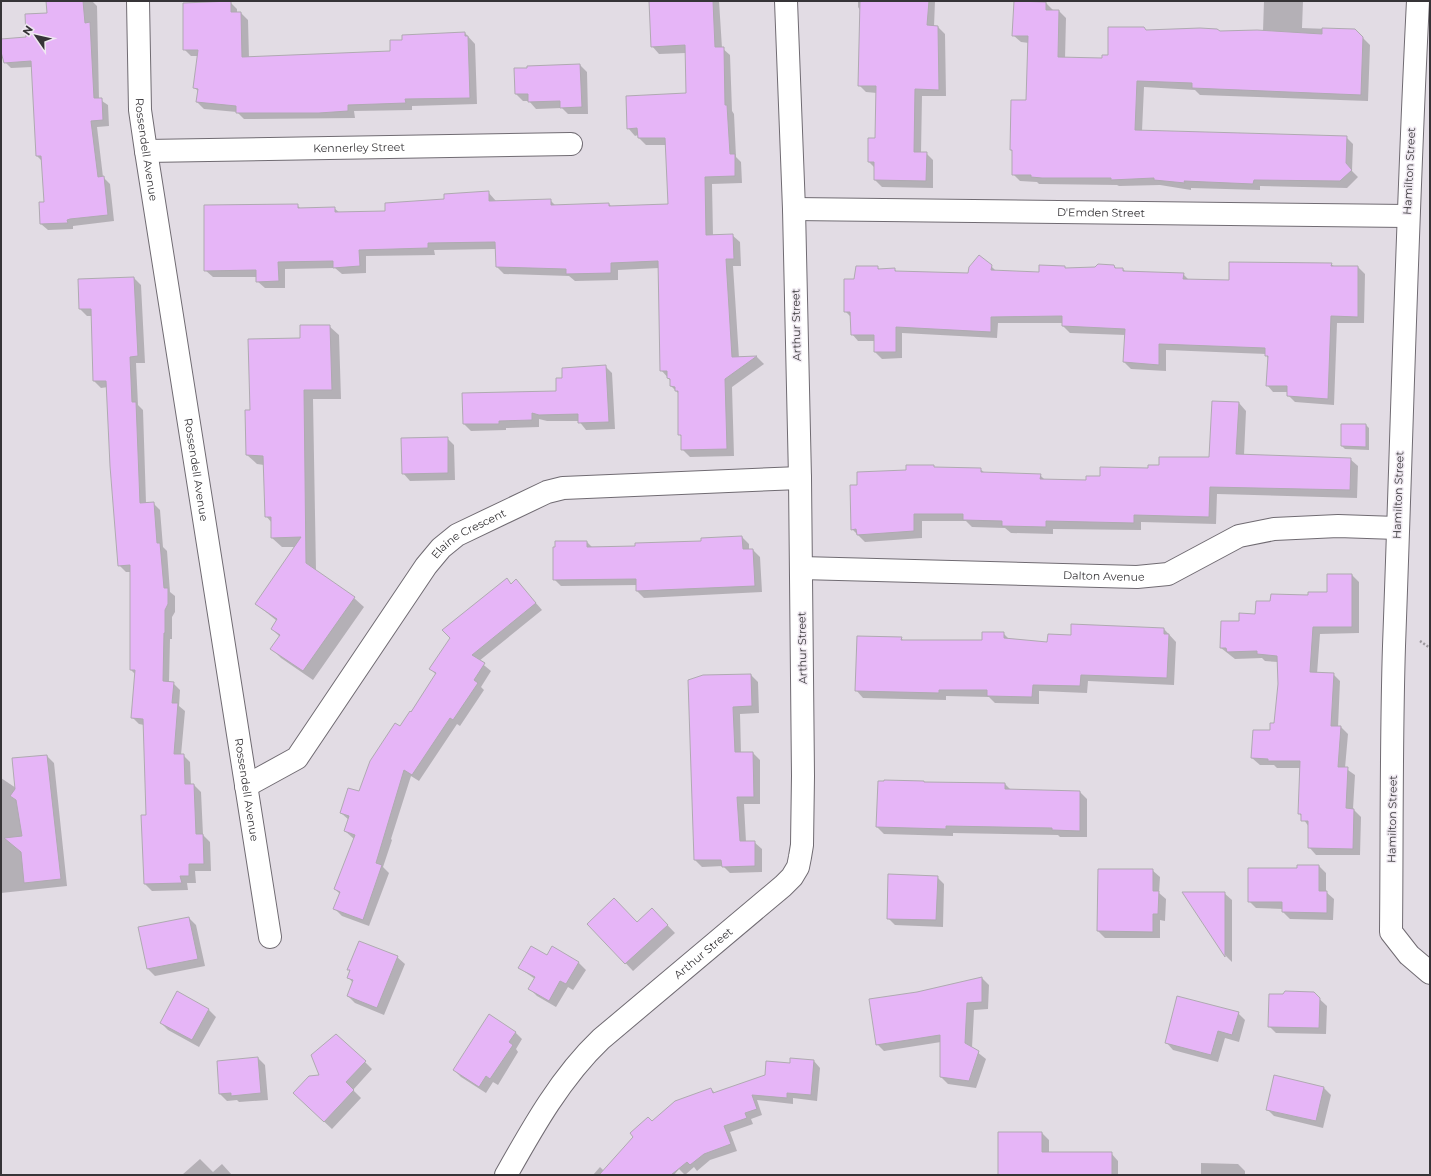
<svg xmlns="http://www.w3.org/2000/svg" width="1431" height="1176" font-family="Montserrat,sans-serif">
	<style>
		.shadow { fill: #0003 }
		.building { fill: #e6b5f7; stroke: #afaab1 }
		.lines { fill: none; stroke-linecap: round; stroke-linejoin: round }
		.street-casing { stroke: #706b72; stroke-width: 24 }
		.path { stroke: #9c979d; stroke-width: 2.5; stroke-dasharray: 2 2; stroke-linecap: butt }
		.street { stroke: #fff; stroke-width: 22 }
		.labels { text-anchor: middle; stroke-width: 3; stroke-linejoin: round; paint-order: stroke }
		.street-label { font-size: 11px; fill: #363437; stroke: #efe9f1 }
	</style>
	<rect width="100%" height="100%" fill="#e2dce4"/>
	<path class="shadow" d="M72,1h20l5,5 2,93 9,6 1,21 -12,1 6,50 7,7 4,37 -41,5v3l-25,1 -7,-6 4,-21 -2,-41 -6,-6 -5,-89 -21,1 -6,-6 -4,-14v-8l26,-2 21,-24z
		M650,1h69l3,47 8,7 2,56 2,3 2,43 5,5 1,21 -30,1 1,52 19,-1 8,7 1,24h-8l6,92 18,-1 7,7 -32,23 2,69 -44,1 -8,-8v-12l-3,-3v-40l-8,-8v-5l-10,-11 -2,-102 -41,2v10l-43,1 -6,-5 -65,-2 -7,-7 -1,-18 -62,1 1,5 -69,1v17l-24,1 -7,-6 -50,1v19h-20l-8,-7v-4h-44l-8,-7 92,-65 4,4 33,-1 6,5 46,-1 102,-20 8,9 54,-1 6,6 53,-2 3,3 57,-3 -3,-59h-20l-7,-7 -1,-3 -3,1 -7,-8 59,-34 -1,-41 -27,1 -7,-8z
		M858,1h77l-1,26h4l7,7 1,62h-24l-1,57h5l7,7v28l-51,-1 -7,-7v-12l-6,-6 7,-23 1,-46 -11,-1 -7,-7 1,-75 -2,-3z
		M1264,1h39l-1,27 53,2 15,15 -2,56 -168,-6 -5,-5 -51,-3 -2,44 204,6 7,7 -1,27 6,6 -11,11 -87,-2v4l-69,-2v2l-31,-5 -41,1 -2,-1 -78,-1 -2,-2 -17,-1 -7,-7v-21l-2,-3 16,-48 2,-59 -8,-1 -8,-7 33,-32 7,7 6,1 7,7 -1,41 38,1 44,-29h116z
		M230,2l7,7v4h4l7,7 1,38 142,-6 74,-19 10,11 2,60 -65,2v4l-58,1 1,7 -111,1 -7,-7 -33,-3 -7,-7 2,-10 -5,-5 4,-31h-7l-7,-7z
		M580,65l7,7 1,42h-20l-6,-6 -26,1 -7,-8h-6l-7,-7 -1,-25z
		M1331,264l4,3h23l7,7 -1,49h-27l-3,82 -39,-3 -7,-7v-3h-15l-6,-7 1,-26 -2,-5 -100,-4v21l-35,-2 -7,-7 2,-27 -56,-2 -7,-7v-3h-65l-1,15 -95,-5v25l-20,1 -7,-7v-11h-17l-6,-7 -1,-17 -6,-6 10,-31 22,-13 3,3 14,-1 3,3 72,2 22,-8 5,5 44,2 24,-6 3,2 47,-3 3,3h6l3,3 57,2 6,6 41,1z
		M134,278l7,7 4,78h-9l2,42 5,5 3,93h7l7,7 3,37 4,4 3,41 5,4v16l-3,5v22h-2l-1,43 4,1 7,7 -1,16 6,5 -4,44h2l7,7 1,23h3l7,7 2,43 7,7 1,29h-16l1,12h-9l1,7 -36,1 -7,-7 2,-68 -3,-91 -5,-1 -7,-7 4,-42 -5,-5v-98h-5l-7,-7 -11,-178 -7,1 -7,-7 -2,-65h-5l-7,-7z
		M329,326l10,9 2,64h-28l3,172 38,27 10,9 -51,73 -32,-22 -9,-9 8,-12 -8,-8 5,-8 -21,-17 40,-57h-14l-10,-9v-15l-6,-7 -2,-51 -7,-1 -10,-9 4,-44 50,-72z
		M605,366l7,7 3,56 -29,1 -7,-9h-32l-8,-2v8l-33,1v2l-35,1 -7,-7 93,-32 6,-13z
		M1239,403l7,8 -2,44 106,4 8,7 -1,32 -140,-4 -1,30 -75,-2v8l-88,-1v5l-42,-1 -6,-5 -33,-1 -6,-6h-44v17l-57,4 -13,-13 128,-60 5,4 55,2 5,5 42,1 123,-23z
		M1366,425l3,3v22l-24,-1 -3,-3z
		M447,438l7,7 1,35 -45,1 -7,-8z
		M742,537l7,7v6h4l7,7 2,35 -118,6 -7,-7v-6l-76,1 -7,-7 33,-37 6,6 43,-1 66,-5z
		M1328,575h24l7,7v51l-39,1 -3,40h16l7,7 -2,46h3l7,7 -3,34 10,7 -2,34 8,8 -1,38h-44l-7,-8v-20l-10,-14 1,-45h-23l-3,-3h-14l-8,-7 23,-34 4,-40 -1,-22 -13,-1 -3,-3 -27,1 -14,-11 19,-26 16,-7 15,-13 57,-9z
		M507,580l4,4 5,-4 26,30 -63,51 12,10 -10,16 3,3 -24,36 -3,-2 -38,57 -8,-5 -20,63 1,1 -9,27 6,6 -20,53 -27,-10 -7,-7 5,-15 -5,-5 19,-50 -9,-8 4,-11 -8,-7 19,-20 40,-65 36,-53 -5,-6z
		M1164,629l12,13 -2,43 -86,-4 -1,12 -48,-2v13l-44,-1 -6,-6 -43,-1v4l-83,-2 -7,-8 45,-52 3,3h79l20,-8 7,7 38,3 24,-7z
		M751,675l7,7 1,31 -19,1 1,39h12l7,7v44h-16l2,38h8l8,7v23l-32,1 -7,-7 -21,1 -7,-7 -6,-179z
		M47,756l7,7 13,123 -66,7v-115l15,10z
		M885,782l120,2 6,6 69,2 7,7v38h-27l-2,-2 -105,-2v3l-69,-2 -7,-7z
		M1319,866l7,7v19l8,7 -1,21 -43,-1 -7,-7v-3l-27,-1 -7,-7 49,-32z
		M1152,870l8,7 -1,16 7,6 -1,22 -5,-1v18h-55l-7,-7z
		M937,877l7,7 -1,43 -48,-2 -7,-7z
		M1184,893h40l8,7v62l-6,-6z
		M652,909l23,24 -42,38 -44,-47 48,-1z
		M189,918l7,7 9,41 -50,10 -7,-7 -8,-41z
		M552,948l27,15 7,7 -13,20 -5,-3 -12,20 -19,-11 -7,-7 5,-10 -16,-11 29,-11z
		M397,957l8,7 -21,51 -29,-12 -7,-7 5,-13 -5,-6 2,-6 -2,-2z
		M982,978l7,7 -1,24 -14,1 -2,38 14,11 -10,29 -28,-4 -7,-7v-35l-57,9 -7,-7 40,-51z
		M1313,993l14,13 -1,28 -50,-1 -7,-7 14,-30z
		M209,1010l7,7 -17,30 -31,-17 -7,-7z
		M1238,1013l7,7 -6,22 -14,-4 -7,24 -45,-12 -7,-8z
		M515,1032l7,7 -6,10 2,3 -20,33 -5,-3 -7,11 -25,-16 -7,-7z
		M258,1058l7,7 3,35 -29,2 -2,-2 -10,1 -7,-7 -2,-32z
		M814,1061l6,7 -3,33 -24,-3v6l-36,-4 5,15 -11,4 2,5 -23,8 7,19 -27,9 -13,11 -3,-4 -9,8 -6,-6 -5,6h-81l7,-8 4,4 48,-49 59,-33 4,4 51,-17 25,-12z
		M365,1062l7,7 -19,21 8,8 -29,31 -31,-29 19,-24z
		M1275,1076l49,12 7,7 -8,33 -49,-12 -7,-7z
		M1042,1133l7,7v13h62l7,8v14h-119z
		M200,1159l13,13 9,-8 10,11h-50z
		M1201,1163l37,1 7,7v4h-44z"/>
	<path class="building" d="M46,1h37l2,22 5,-1 4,76h8l1,22 -12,1 7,56 6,-1 4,39 -38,4 -3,1 1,3 -28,1 -1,-22h5l-3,-46h-5l-5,-95 -27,2 -3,-11v-13l25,-2 -1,-23 22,-1z
		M231,1v11h10l1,45 148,-6v-11h12v-5l63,-3v4h3l2,62 -65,1 1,4 -58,2v6l-29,2h-83v-7l-40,-4 2,-13 -5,-1 5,-38h-15v-47z
		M649,1h64l2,46h9l1,58h2l3,49h5v22l-30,1 1,58 27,-1 1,25h-8l6,98 25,-1 -32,23 2,70 -46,1v-15h-3v-44h-3v-4l-5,-1v-7l-3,-1v-7h-7l-2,-110 -47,2v10l-45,1v-5l-70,-2 -1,-25 -67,1v5l-69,2 1,16 -27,2v-7l-55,1 1,19 -23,1v-12l-52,1v-66l94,-1v4l37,-1v5l50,-1v-8l59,-4v-5l45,-3v10l62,-2v6l58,-2v3l59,-2 -3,-66h-27l-1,-10 -10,1 -1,-33 60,-3 -1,-48 -34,2z
		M860,1h69l-2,24 11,1 1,64 -24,-1 -1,63h13l-1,29 -52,-1v-18h-6v-24h7l1,-52h-18z
		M1014,1l32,1v8h13l-1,47 44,1v-3h6v-28h36l2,3 54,-2 17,1 3,2 37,-1 65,4v-6l33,1 8,8 -2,58 -169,-7v-5l-55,-2 -2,49 212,6 -1,27 6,7 -12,11 -86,-1 -1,4 -69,-3 1,2 -31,-3v-2l-43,2v-2h-69l-11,-1v-2h-19v-25h-2l1,-50h15l2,-64h-16z
		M580,64l2,43 -22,1v-7l-32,1v-8h-13l-1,-26h13v-2z
		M979,255l13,10 -1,5 48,2v-7l26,1v2l30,-1 3,-3 16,1 1,3h8v3l61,2 -1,6 46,1v-18l103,1 -1,3h27v51l-27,-1 -3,83 -41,-3v-10h-21l2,-30h-3v-8l-106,-4v21l-36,-3 2,-33 -63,-3v-10l-71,1v15l-95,-5v25h-22v-17h-23l-1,-23h-6v-33h10l2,-13h22v3l17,-1v3l73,2 1,-6z
		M134,277l4,79 -8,1 2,45h4l4,101 14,-1 3,41h3l4,45h4v16l-3,6v23h-1l-1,48 11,1 -2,21h6l-4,51h10l1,30h9l2,50h7l1,30h-15v12h-9l2,7 -38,1 -3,-69h5l-3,-96 -12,-1 4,-48h-5v-105l-12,1 -8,-100 -4,-85h-13l-2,-72h-12l-1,-30z
		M300,325h30l2,65h-28l2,173 49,34 -52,74 -33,-22 10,-14 -9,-6 6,-10 -22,-15 46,-67 -30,1v-21h-6l-2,-61 -17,-1 -1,-45h5l-2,-71 52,-1z
		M606,365l3,57 -31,1v-9l-39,1 -7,-2v7l-33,1v3h-36l-1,-31 94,-2v-13h6v-10z
		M1212,401l27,1 -3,52 115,4 -1,32 -140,-3 -1,30 -75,-2v8l-88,-2v6l-44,-1v-5l-39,-1v-6h-49v17l-57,4 -1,-6 -5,1 -1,-45h7v-13l49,-2v-5h28v2l47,1v4l60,2 -1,5 46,1v-4h14v-9l48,1v-3h11v-8h50z
		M1341,424h25v23l-25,-1z
		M448,437v36l-46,1 -1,-36z
		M742,536l1,13h10l2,37 -119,5v-12l-83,1v-33h2v-6h32v6l48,-1v-3l66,-2v-3z
		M1327,574h25v53h-39l-3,45 24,1 -3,53h10l-3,41h10l-2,41 8,1 -1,40 -45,-1v-27h-7v-7h-3l2,-53h-32v-2l-17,-1 2,-28h17v-7h4l4,-39 -1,-28 -20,-2v-3l-30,1 -1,-4h-6l1,-27h18v-8l16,1 1,-13h14l1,-7 37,1v-3h19z
		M507,578l4,6 5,-5 20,24 -64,52 13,8 -11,17 4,3 -25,37 -3,-2 -38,57 -8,-5 -28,93 6,2 -19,55 -30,-11 7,-17 -6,-3 21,-54 -11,-4 5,-15 -9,-3 8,-25 11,3 11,-30 25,-38 5,3 10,-15 1,1 25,-39 -7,-4 21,-31 -8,-8z
		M1071,624l93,4v6h5l-2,44 -86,-3 -1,11 -47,-1 -1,12 -45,-1v-6h-48v3l-84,-2 2,-55 45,1 -1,3h81v-8h22v6l43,4 1,-8 23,1z
		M751,674l1,32 -19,1 2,45h18l1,45h-17l3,44h15v25l-33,1 -1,-7h-27l-6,-180 15,-5z
		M47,755l14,124 -37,4 -3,-31 -17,-14 18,-2 -6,-36 -6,-4 5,-7 -3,-31z
		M884,780l40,1v1l81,1v6l75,2v40l-28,-1v-2l-106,-2v3l-70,-2 2,-46h6z
		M1297,865h22v26h8v22l-45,-1v-10h-34v-34h49z
		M1098,869h55v22h6l-1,23h-5v18l-56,-1z
		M888,874l50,2 -2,44 -49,-1z
		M1182,892h43v65z
		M614,898l23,24 15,-14 16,17 -43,39 -38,-40z
		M189,917l9,42 -51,10 -9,-42z
		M359,941l39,15 -21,52 -30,-12 6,-16 -6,-2 3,-8h-3z
		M531,946l16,9 5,-9 27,16 -13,22 -6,-3 -11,20 -21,-12 7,-12 -17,-9z
		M982,977v25l-15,1 -2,40 14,8 -10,30 -29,-4v-42l-64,10 -7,-46 48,-7z
		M177,991l32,18 -17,31 -32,-17z
		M1285,991l29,1 6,6 -1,30 -51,-1 1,-33h14z
		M1177,996l62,16 -7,23 -14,-4 -7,24 -46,-12z
		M489,1014l27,18 -7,10 4,3 -23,34 -4,-3 -7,11 -26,-17z
		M336,1034l30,27 -20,21 8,8 -30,32 -31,-29 16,-17 10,-1 -8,-20z
		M258,1057l3,36 -30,3v-3l-12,1 -2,-33z
		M790,1058l24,2 -3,35 -24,-2v5l-35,-3 5,14 -12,4 2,5 -23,8 7,18 -27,10 -14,11 -3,-3 -16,13h-72l34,-38 -3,-4 18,-16 4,4 23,-20 36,-13 2,5 52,-18 1,-14 24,2z
		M1274,1075l50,12 -8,34 -50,-11z
		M998,1132h44v20h70v23h-114z"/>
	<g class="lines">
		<g class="street-casing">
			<g id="street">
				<path id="s1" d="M138,1l2,109 6,41 124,786"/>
				<path d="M1418,1c-11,215 -16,430 -24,645 -3,95 -2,191 -3,286l18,23 21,18"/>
				<path id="s2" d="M146,151l425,-7"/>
				<path id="s3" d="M794,209l613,7"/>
				<path id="s4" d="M801,568l336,9 31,-3 71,-38 35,-7 64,-3 59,2"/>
				<path id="s5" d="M246,786l51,-28 129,-192 15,-18 16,-13 90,-43 16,-4 237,-10"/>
				<path id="s6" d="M506,1175c27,-48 55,-98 95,-136l182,-153 9,-9 6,-10 2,-10 2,-12 1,-69 -3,-298 -6,-269 -8,-208"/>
			</g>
		</g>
		<path class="path" d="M1420,641l10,7"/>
		<use href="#street" class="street"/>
	</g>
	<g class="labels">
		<g class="street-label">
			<text dy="4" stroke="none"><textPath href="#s2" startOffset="213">Kennerley Street</textPath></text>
			<text dy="4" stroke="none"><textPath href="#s1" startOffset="149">Rossendell Avenue</textPath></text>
			<text transform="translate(1409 171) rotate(-87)" y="4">Hamilton Street</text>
			<text dy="4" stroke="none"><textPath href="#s3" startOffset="307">D'Emden Street</textPath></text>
			<text transform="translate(796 325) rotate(-91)" y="4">Arthur Street</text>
			<text dy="4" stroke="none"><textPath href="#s1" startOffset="473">Rossendell Avenue</textPath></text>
			<text transform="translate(1398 495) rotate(-88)" y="4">Hamilton Street</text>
			<text dy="4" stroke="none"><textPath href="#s5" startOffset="344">Elaine Crescent</textPath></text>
			<text dy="4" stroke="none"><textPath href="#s4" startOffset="303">Dalton Avenue</textPath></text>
			<text transform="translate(802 648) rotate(-91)" y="4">Arthur Street</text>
			<text dy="4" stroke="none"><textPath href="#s1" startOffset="797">Rossendell Avenue</textPath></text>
			<text transform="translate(1392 819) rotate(-89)" y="4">Hamilton Street</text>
			<text dy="4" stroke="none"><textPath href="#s6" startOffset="300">Arthur Street</textPath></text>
		</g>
	</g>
	<rect width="1431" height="1176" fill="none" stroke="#363437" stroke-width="4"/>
	<g transform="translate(36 36) rotate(304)" stroke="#efe9f1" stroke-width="3" paint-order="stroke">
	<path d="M0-3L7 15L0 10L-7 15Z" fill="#363437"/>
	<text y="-6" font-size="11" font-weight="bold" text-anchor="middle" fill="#363437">N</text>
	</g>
</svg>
